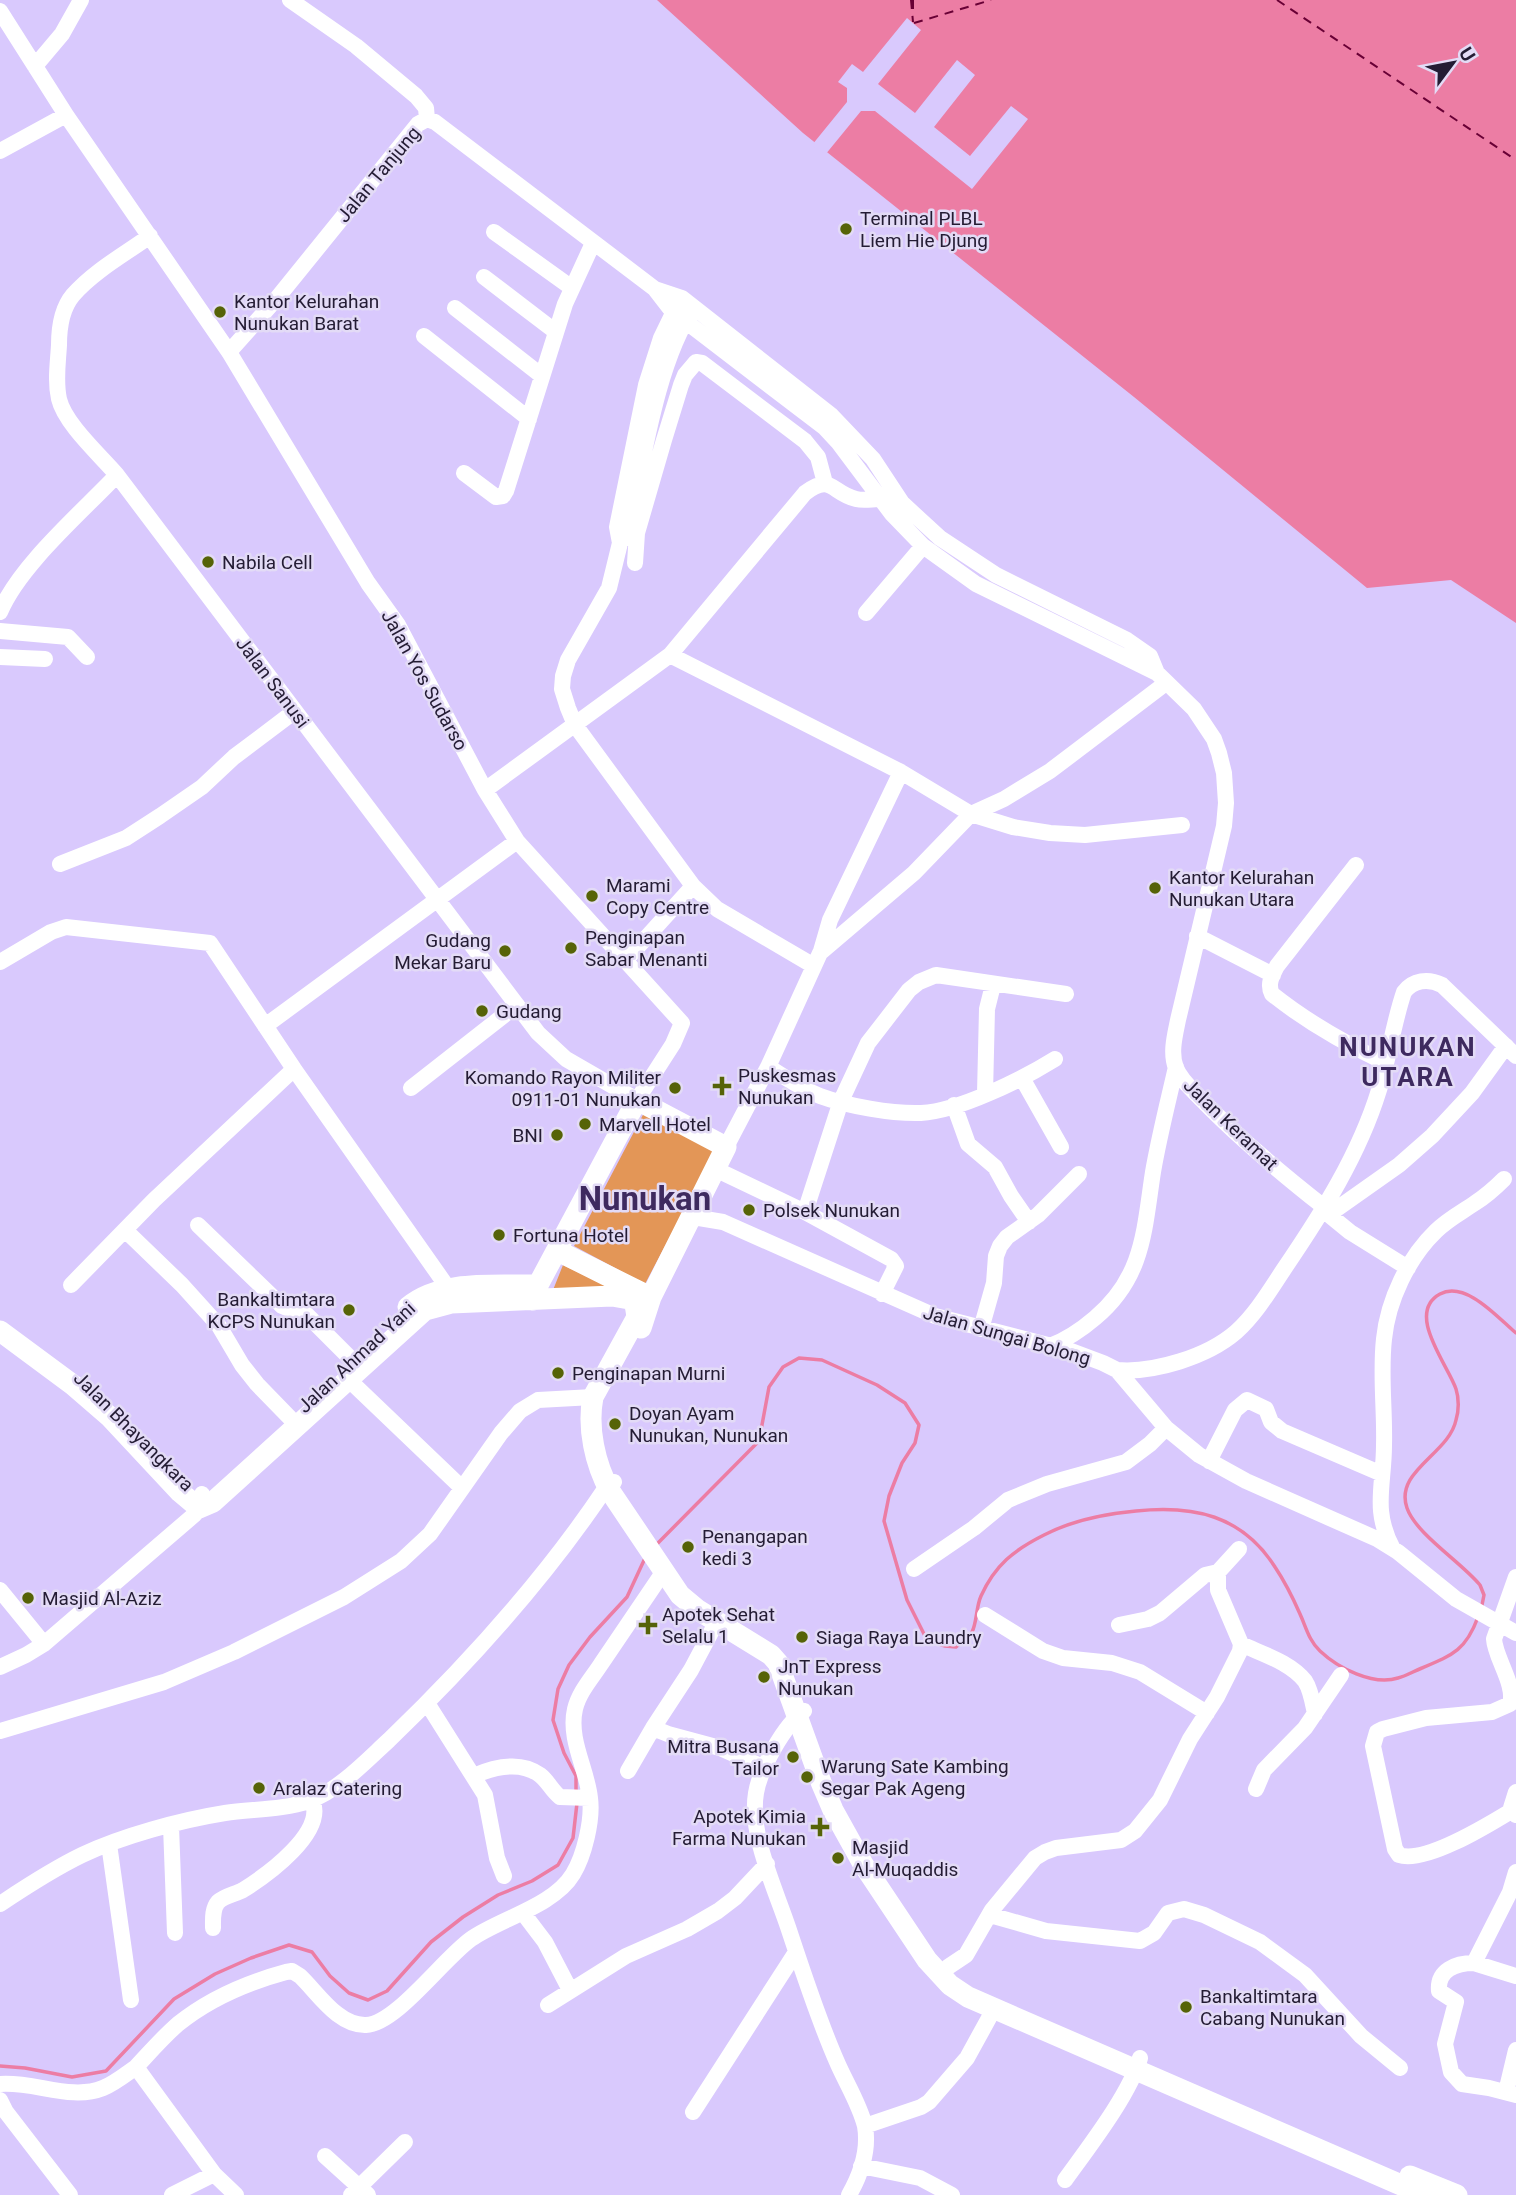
<svg xmlns="http://www.w3.org/2000/svg" width="1516" height="2195" font-family="Roboto,sans-serif">
	<style>
		.green { fill: #e39657 }
		.water { fill: #ec7da4 }
		.pier { fill: #d9c9fd }
		.lines { fill: none; stroke-linecap: round; stroke-linejoin: round }
		.stream { stroke: #ec7da4; stroke-width: 3.5 }
		.ferry { stroke: #680035; stroke-width: 2; stroke-dasharray: 9 7; stroke-linecap: butt }
		.minor { stroke: #fff; stroke-width: 16 }
		.major { stroke: #fff; stroke-width: 21 }
		.poi-dot { fill: #566307; stroke: #e3dbf6; stroke-width: 2.5 }
		.labels { text-anchor: middle; stroke-width: 5; stroke-linejoin: round; paint-order: stroke }
		.street-label { font-size: 19px; fill: #241c34; stroke: #e3dbf6 }
		.poi-label { font-size: 19px; fill: #241c34; stroke: #e3dbf6; text-anchor: start }
		.district-label { font-size: 26px; font-weight: bold; letter-spacing: 2px; fill: #3e2a5f; stroke: #e3dbf6 }
		.town-label { font-size: 33px; font-weight: bold; fill: #3e2a5f; stroke: #e3dbf6 }
	</style>
	<rect width="100%" height="100%" fill="#d9c9fd"/>
	<path class="green" d="M645,1111l71,38 -71,135 -71,-38z
		M563,1265l51,25h-61z"/>
	<path class="water" d="M657,0h859v623l-65,-43 -84,8 -233,-191 -331,-264z"/>
	<path class="pier" d="M907,18l14,12 -43,54 37,29 42,-53 18,15 -41,52 36,29 41,-50 17,13 -56,70 -97,-78h-14l-36,44 -13,-10 35,-43v-14l-9,-6 14,-18 11,8z"/>
	<g class="lines">
		<path class="stream" d="M656,1545l103,-104 10,-54 14,-20 16,-9 23,2 55,25 28,18 14,22 -4,18 -13,20 -13,33 -5,25 23,79 20,40 18,6 11,1c5,-5 13,-9 16,-15 5,-10 4,-25 9,-36 14,-31 33,-46 63,-61 29,-15 60,-21 92,-24 57,-6 106,4 139,56 10,15 18,31 25,47 6,13 9,27 20,37 18,17 53,35 78,27 8,-2 16,-7 24,-10 31,-13 44,-18 56,-51
			M1481,1610l3,-15 -4,-10c-19,-23 -64,-51 -73,-77 -13,-37 42,-54 49,-88 3,-9 3,-22 0,-31 -8,-24 -51,-76 -16,-95 26,-14 59,25 76,39
			M576,1792v-16l-12,-23 -11,-33 5,-31 11,-24 21,-28 37,-40 19,-41
			M0,2066l25,2 47,9 34,-6 68,-72 41,-25 36,-16 38,-13 23,7 18,24 19,17 19,7 19,-9 44,-49 32,-25 35,-22 34,-14 26,-16 15,-27 4,-35"/>
		<path class="ferry" d="M911,0l2,22
			M913,0v12
			M1277,0l239,160
			M914,23l77,-23"/>
		<path class="minor" d="M290,0l66,46 60,50 10,12 1,11
			M0,11l66,104 163,237 139,231 30,42 87,165 32,51 165,182 -9,21 -36,56 -71,-41 -28,-26 -421,-558c-17,-20 -52,-51 -58,-76 -4,-18 -1,-36 0,-54 0,-17 3,-37 14,-50 21,-24 52,-41 77,-59
			M35,66l27,-32 19,-34
			M0,151l66,-36
			M494,232l78,56
			M484,277l72,55
			M655,289l27,9 149,117 42,44 29,44 38,35 56,37 131,65 23,16 7,17
			M455,308l87,68
			M694,308c-37,51 -52,159 -66,222l-8,13 -11,45 -41,72 -5,16 -1,13 6,19 7,17 118,161 24,23 97,57
			M424,336l105,83
			M229,352l49,-55 140,-173 9,-5 8,3 220,167 17,22 153,117 13,14 54,72 31,32 53,38 181,89 37,36 20,30 5,14 5,20 2,30 -2,23 -46,194c-3,15 -8,33 -2,48 5,13 18,23 27,33 38,39 79,73 121,106
			M464,473l32,24 7,-1 3,-5 59,-187 28,-61
			M620,543l-3,-16 29,-142 15,-47 17,-35
			M635,563l2,-30 27,-93 17,-55 4,-10 11,-13 6,1 103,78 13,16 7,26
			M0,612c20,-47 81,-99 117,-137
			M866,613l57,-67
			M0,631l68,6 19,20
			M670,655l231,117 70,42 42,13 37,6 35,2 97,-10
			M0,657l45,2
			M485,790l185,-135 135,-162c27,-20 26,0 51,6 8,2 16,0 23,0
			M60,864l66,-26 34,-22 42,-29 32,-30 61,-46
			M1356,865l-79,101c-5,10 -10,18 -5,28 35,28 74,50 114,69
			M1197,936l76,39
			M821,951l9,-31 71,-148
			M626,960l67,-74
			M0,962l51,-30 15,-5 144,16 84,126 154,219
			M265,1026l252,-185
			M768,1067c17,10 33,22 52,29 27,10 72,18 101,17 38,-2 102,-34 134,-54
			M1022,1078l39,69
			M411,1088l106,-83
			M985,1094l2,-85 6,-24
			M954,1105l14,39 27,23 16,29 18,26
			M726,1147l42,-80 52,-114 94,-80 57,-59 33,-15 46,-28 116,-88
			M715,1169l90,43
			M1321,1214l10,-1 68,-48 33,-29 40,-43 34,-47
			M1328,1214l22,18 58,36
			M690,1219l9,-1 24,4 212,94 136,35 32,12 14,7 49,58 33,27 47,26 131,58 21,13 58,47 60,34
			M198,1225l84,81 7,3h12l51,51
			M125,1230l57,55 37,41 23,39 15,19 33,34
			M71,1285l83,-85 140,-131
			M882,1294l14,-28 -5,-7 -86,-47 36,-111 27,-58 41,-53 10,-8 17,-7 130,19
			M981,1329l13,-46 2,-27 4,-10 7,-9 31,-22 41,-41
			M1050,1346c18,-7 31,-16 45,-28 49,-41 49,-88 58,-146 6,-35 15,-70 23,-105
			M1117,1370c37,3 90,-13 119,-38 20,-18 34,-42 48,-63 38,-56 75,-114 95,-179 10,-32 14,-66 25,-98 9,-12 24,-14 38,-7l74,71
			M348,1379l114,109
			M1209,1461l26,-51 12,-10 19,9 5,13 11,9 100,43
			M1393,1549c-21,-39 -9,-63 -9,-104 1,-35 -4,-71 0,-106 4,-39 24,-81 52,-108 12,-12 26,-19 39,-28 11,-7 20,-15 29,-24
			M914,1569l60,-41 34,-28 39,-16 79,-22 24,-18 16,-16
			M0,1590l44,54
			M985,1615l58,36 20,7 49,5 28,9 67,41
			M717,1621l-26,49 -38,58 15,6 52,14 45,20
			M1119,1625l29,-6 12,-6 45,-38 13,-3 21,-23
			M1241,1644c21,10 49,18 64,37 6,9 8,23 10,33
			M0,1667l26,-12 18,-11 150,-129 5,-7 3,-14
			M427,1703l58,92 12,63 7,18
			M804,1711c-20,14 -44,58 -48,82 -7,41 19,95 32,134 15,45 30,92 49,135 9,21 22,41 28,64 4,24 -4,48 -16,69
			M0,1731l164,-49 70,-30 110,-55 57,-36 29,-27 71,-101 19,-22 18,-11 55,-3
			M628,1771l25,-43
			M473,1776c21,-9 47,-16 67,-1 8,6 12,16 20,22l30,1
			M1256,1789l8,-19 41,-42 36,-53
			M1516,1792l-5,16 5,7
			M1511,1811c-23,14 -86,53 -112,44l-4,-6 -22,-103 4,-14 6,-3 43,-11 66,-6 18,-8c6,-19 -15,-46 -16,-65l22,-62
			M171,1826l4,107
			M109,1844l22,156
			M1516,1872l-6,20 -36,71c-18,0 -37,7 -35,28l17,11 -11,42 6,28 11,12 27,4 27,7
			M0,1904c27,-18 53,-35 82,-49 40,-19 99,-35 143,-42 27,-4 58,-3 84,-12 29,-10 58,-41 80,-61 80,-77 156,-161 218,-254l7,-4
			M523,1913l22,29 25,48
			M990,1915l56,16 94,10 14,-8 14,-20 16,-4 20,6 56,27 45,33 56,61 39,32
			M213,1928c0,-8 -1,-19 5,-26 6,-6 18,-8 25,-12 24,-15 84,-58 69,-90
			M1474,1963l42,13
			M948,1967l18,-12 26,-45 43,-52 10,-6 11,-4 65,-8 14,-9 25,-31 30,-61 27,-42 23,-46 1,-7 -23,-54v-18
			M548,2005l78,-49 61,-27 31,-18 17,-13 32,-34
			M0,2084c34,-3 71,17 103,4 12,-5 23,-14 33,-21
			M1506,2092l10,-42
			M0,2100l6,12 64,83
			M693,2112l103,-160
			M865,2126l56,-19 8,-5 38,-44 28,-51
			M325,2156l43,39
			M861,2166l59,12 32,17
			M1065,2180c23,-32 65,-86 75,-122
			M172,2195l42,-21
			M236,2195l-22,-21 -78,-107c14,-15 27,-30 42,-43 31,-25 71,-42 108,-52l6,-1 8,5c18,17 38,50 66,49 30,-1 77,-66 105,-86 28,-20 83,-33 102,-65 11,-18 20,-54 17,-76 -3,-29 -22,-59 -15,-89 4,-17 17,-31 26,-45 21,-31 42,-62 63,-93
			M351,2195l54,-53"/>
		<path class="major" d="M558,1251l84,42
			M533,1300l5,-15 99,-185 89,47 -75,150 -10,31
			M408,1307c33,-28 89,-21 130,-22
			M0,1331l73,54 37,32 70,75 19,16 14,-6 212,-192 26,-7 161,-7 17,3 6,5 2,13 -44,80c-6,31 2,67 17,94l70,104 18,15 73,45 7,8 43,119 12,28 30,54 64,96 23,25 18,12 456,198
			M1410,2176l47,19"/>
	</g>
	<g class="poi-dot">
		<circle cx="846" cy="229" r="7"/>
		<circle cx="220" cy="312" r="7"/>
		<circle cx="208" cy="562" r="7"/>
		<circle cx="1155" cy="888" r="7"/>
		<circle cx="592" cy="896" r="7"/>
		<circle cx="571" cy="948" r="7"/>
		<circle cx="505" cy="951" r="7"/>
		<circle cx="482" cy="1011" r="7"/>
		<path d="M718.5 1075.5h7v7h7v7h-7v7h-7v-7h-7v-7h7z"/>
		<circle cx="675" cy="1088" r="7"/>
		<circle cx="585" cy="1124" r="7"/>
		<circle cx="557" cy="1135" r="7"/>
		<circle cx="749" cy="1210" r="7"/>
		<circle cx="499" cy="1235" r="7"/>
		<circle cx="349" cy="1310" r="7"/>
		<circle cx="558" cy="1373" r="7"/>
		<circle cx="615" cy="1424" r="7"/>
		<circle cx="688" cy="1547" r="7"/>
		<circle cx="28" cy="1598" r="7"/>
		<path d="M644.5 1614.5h7v7h7v7h-7v7h-7v-7h-7v-7h7z"/>
		<circle cx="802" cy="1637" r="7"/>
		<circle cx="764" cy="1677" r="7"/>
		<circle cx="793" cy="1757" r="7"/>
		<circle cx="807" cy="1777" r="7"/>
		<circle cx="259" cy="1788" r="7"/>
		<path d="M816.5 1816.5h7v7h7v7h-7v7h-7v-7h-7v-7h7z"/>
		<circle cx="838" cy="1858" r="7"/>
		<circle cx="1186" cy="2007" r="7"/>
	</g>
	<g class="labels">
		<g class="street-label">
			<text transform="translate(378 174) rotate(-50)" y="7">Jalan Tanjung</text>
			<text transform="translate(425 680) rotate(61)" y="7">Jalan Yos Sudarso</text>
			<text transform="translate(273 682) rotate(53)" y="7">Jalan Sanusi</text>
			<text transform="translate(1231 1124) rotate(44)" y="7">Jalan Keramat</text>
			<text transform="translate(1007 1335) rotate(16)" y="7">Jalan Sungai Bolong</text>
			<text transform="translate(356 1357) rotate(-43)" y="7">Jalan Ahmad Yani</text>
			<text transform="translate(134 1431) rotate(45)" y="7">Jalan Bhayangkara</text>
		</g>
		<g class="poi-label">
			<text x="860" y="225">Terminal PLBL<tspan x="860" dy="22">Liem Hie Djung</tspan></text>
			<text x="234" y="308">Kantor Kelurahan<tspan x="234" dy="22">Nunukan Barat</tspan></text>
			<text x="222" y="569">Nabila Cell</text>
			<text x="1169" y="884">Kantor Kelurahan<tspan x="1169" dy="22">Nunukan Utara</tspan></text>
			<text x="606" y="892">Marami<tspan x="606" dy="22">Copy Centre</tspan></text>
			<text x="585" y="944">Penginapan<tspan x="585" dy="22">Sabar Menanti</tspan></text>
			<text x="491" y="947" text-anchor="end">Gudang<tspan x="491" dy="22">Mekar Baru</tspan></text>
			<text x="496" y="1018">Gudang</text>
			<text x="738" y="1082">Puskesmas<tspan x="738" dy="22">Nunukan</tspan></text>
			<text x="661" y="1084" text-anchor="end">Komando Rayon Militer<tspan x="661" dy="22">0911-01 Nunukan</tspan></text>
			<text x="599" y="1131">Marvell Hotel</text>
			<text x="543" y="1142" text-anchor="end">BNI</text>
			<text x="763" y="1217">Polsek Nunukan</text>
			<text x="513" y="1242">Fortuna Hotel</text>
			<text x="335" y="1306" text-anchor="end">Bankaltimtara<tspan x="335" dy="22">KCPS Nunukan</tspan></text>
			<text x="572" y="1380">Penginapan Murni</text>
			<text x="629" y="1420">Doyan Ayam<tspan x="629" dy="22">Nunukan, Nunukan</tspan></text>
			<text x="702" y="1543">Penangapan<tspan x="702" dy="22">kedi 3</tspan></text>
			<text x="42" y="1605">Masjid Al-Aziz</text>
			<text x="662" y="1621">Apotek Sehat<tspan x="662" dy="22">Selalu 1</tspan></text>
			<text x="816" y="1644">Siaga Raya Laundry</text>
			<text x="778" y="1673">JnT Express<tspan x="778" dy="22">Nunukan</tspan></text>
			<text x="779" y="1753" text-anchor="end">Mitra Busana<tspan x="779" dy="22">Tailor</tspan></text>
			<text x="821" y="1773">Warung Sate Kambing<tspan x="821" dy="22">Segar Pak Ageng</tspan></text>
			<text x="273" y="1795">Aralaz Catering</text>
			<text x="806" y="1823" text-anchor="end">Apotek Kimia<tspan x="806" dy="22">Farma Nunukan</tspan></text>
			<text x="852" y="1854">Masjid<tspan x="852" dy="22">Al-Muqaddis</tspan></text>
			<text x="1200" y="2003">Bankaltimtara<tspan x="1200" dy="22">Cabang Nunukan</tspan></text>
		</g>
		<g class="district-label">
			<text x="1408" y="1056">NUNUKAN<tspan x="1408" dy="30">UTARA</tspan></text>
		</g>
		<g class="town-label">
			<text x="645" y="1210">Nunukan</text>
		</g>
	</g>
	<g transform="translate(1453 63) rotate(58)" stroke="#e3dbf6" stroke-width="5" paint-order="stroke">
	<path d="M0-5L12 26L0 18L-12 26Z" fill="#241c34"/>
	<text y="-10" font-size="19" font-weight="bold" text-anchor="middle" fill="#241c34">U</text>
	</g>
</svg>
